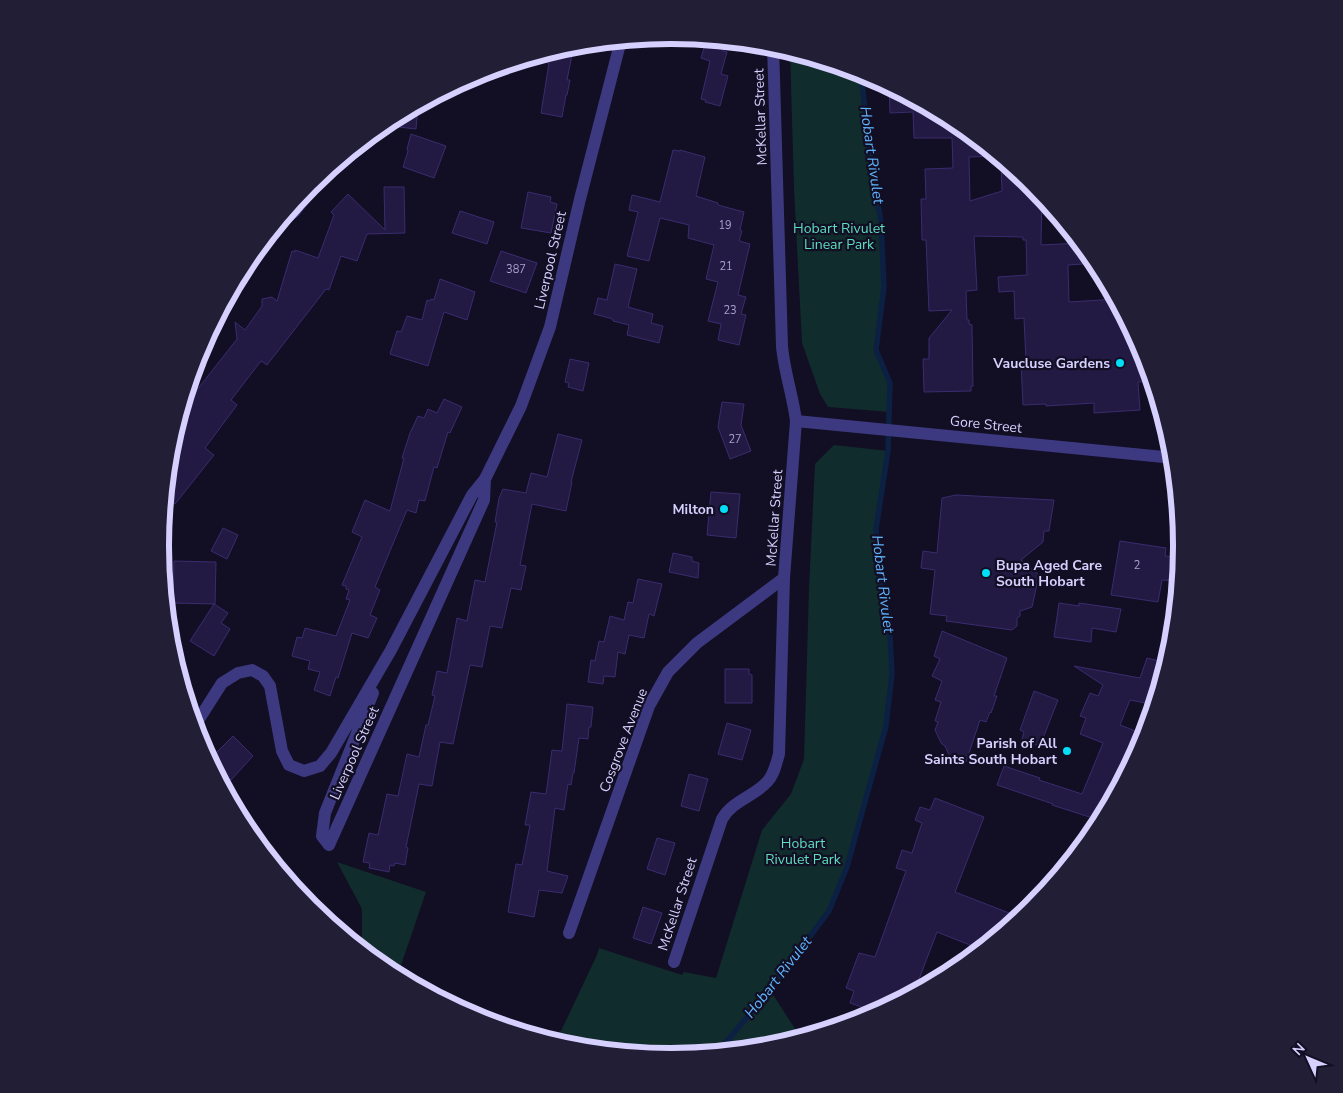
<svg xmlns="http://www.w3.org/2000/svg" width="1343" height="1093" font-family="'Nunito Sans',sans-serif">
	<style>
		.green { fill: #112c2c }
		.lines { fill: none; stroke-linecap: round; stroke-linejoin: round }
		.stream { stroke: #0c2044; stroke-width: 5.5 }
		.building { fill: #231a43; stroke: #3a2c6f }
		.street { stroke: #3d3981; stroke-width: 12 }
		.poi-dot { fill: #02def8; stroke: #120e23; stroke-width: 2 }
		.labels { text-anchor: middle; stroke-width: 4.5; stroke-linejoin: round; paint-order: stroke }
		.number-label { font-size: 11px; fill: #a9a2d0 }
		.street-label { font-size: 14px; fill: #d6d0ff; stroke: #120e23 }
		.park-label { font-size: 14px; fill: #5ddebf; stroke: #120e23 }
		.poi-label { font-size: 14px; font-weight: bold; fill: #d6d0ff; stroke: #120e23; text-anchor: end }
		.water-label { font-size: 15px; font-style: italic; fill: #5fb3fd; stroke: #120e23 }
		.rim { fill: none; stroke: #d6d0ff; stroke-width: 6 }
	</style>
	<rect width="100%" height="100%" fill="#120e23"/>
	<path class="green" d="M790,50l71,22 10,92 10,58 3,65 -8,63 14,33v29l-62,-5 -8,-13 -18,-51 -8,-154z
		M834,445l54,6 -12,78 4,52 9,34 3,59 -6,52 -39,141 -18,44 -59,79 31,48 -2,2 -28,8 -100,10 -100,-10 -29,-9 19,-8 36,-76 2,-7 83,27 2,-3 32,6 46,-148 29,-36 13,-35 5,-171 6,-124z
		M337,862l89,30 -29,85 -10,-5 -25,-21v-42z"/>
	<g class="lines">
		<path class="stream" d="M716,1054l54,-64 59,-79 18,-44 39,-141 6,-52 -3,-59 -9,-34 -4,-52 12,-78 2,-68 -14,-33 8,-63 -3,-65 -10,-58 -10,-92"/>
	</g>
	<path class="building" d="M707,38l19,2 -3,11 4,1 -6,22 7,2 -8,30 -15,-4 1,-2 -5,-1 9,-38 -9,-3z
		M574,45l-7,35h3l-3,15h-1l-4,22 -21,-4 8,-50 -22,-5z
		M889,85l67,36 43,35 -30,1 1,44 32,-10 -1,-33 32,27 9,10 -1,50 40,-2 16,20 -29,2 1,37 48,-3 27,52 9,30 -15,1 2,28 -46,3v-10l-48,3v-2l-23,1 -2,-43h5l-2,-44 -9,1 -1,-28 -15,1 -1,-15 29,-2 -1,-35h-3v-3l-49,-1 3,54 -11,1 1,29h2v4l3,1 1,61h-2v5l-47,1 -1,-33h6v-21l23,-28 -23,1 -3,-71h-4l-1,-41h5l-1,-30 28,-1 -1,-30h-38l-1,-26 -23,1z
		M418,105l-2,24 -17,-2 1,-13z
		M411,134l35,12 -12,32 -31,-11 5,-16 -1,-2z
		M673,150l7,1v-1l25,7 -9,39 22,7v2l26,7 -4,18 2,1 -3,10 11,3 -12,51 8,2 -5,17 5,1 -7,30 -21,-5 3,-16 -13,-3 10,-39 -12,-3 8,-34 -26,-7 1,-13 -29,-7 -11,43 -22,-5 11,-44 -9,-2 3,-15 28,7z
		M384,187h20l1,46 -38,1 -10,27 -16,-5 -12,34 -3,-1 -59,76 -6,-4 -30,39 6,5 -32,43 9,7 -39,49 -10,-8 5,-50 7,-22 13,-16 -3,-2 -1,-10 7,-1 44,-56 -2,-17 10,8 17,-24v-7l10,-2 5,4 15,-50 3,1v-2l23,8 16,-43 -3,-3 17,-18 37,36z
		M528,192l23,5 -1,5 7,2 -6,29 -30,-5z
		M460,211l34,11 -7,22 -35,-11z
		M501,251l36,12 -11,30 -36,-12z
		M615,264l22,5 -9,38 25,7 -2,9 12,3 -4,17 -32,-8 2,-10 -16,-4v-2l-19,-5 4,-16 9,2z
		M440,279l35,13 -8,28 -23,-8 -16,54 -38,-12 7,-23 4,1 6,-16 15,4 5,-20 3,1 1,-2 3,1z
		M570,359l19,4 -6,28 -15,-4 1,-4 -4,-1z
		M444,399l18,8 -12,26 -2,-1 -11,36 -3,-1 -9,34 -6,-1 -3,13 -9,-3 -32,77 5,3 -10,25 7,3 -9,20 -16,-5 -14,45 -2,-1 -6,19 -16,-6 6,-18 -12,-3 2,-8 -18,-5 5,-19 5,1 3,-10 31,8 14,-36 -4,-1 3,-9 -3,-1v-3l-4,-1 20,-48 -10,-5 13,-32 25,11 14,-53h-2l8,-25 8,-17 6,2 4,-9 9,4z
		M722,402l22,2 -3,21 10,26 -21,8 -12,-32z
		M558,434l24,6 -11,42h1l-6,29 -34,-7 -12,61 6,1 -5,24 -10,-2 -9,40 -12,-2 -8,41 -12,-2 -17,79 -13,-2 -8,44 -13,-2 -13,63 2,1 -3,17 -10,-2 -1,3 -4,-1 -1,7 -20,-4 1,-5 -7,-1 6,-29 9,2 9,-41 11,2 9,-42 12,3 7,-32h2l7,-29 -3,-1 5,-24 10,2 10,-55 10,3 8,-41 10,2 12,-60h-2l4,-24 4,-9 23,4 5,-20 16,4z
		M711,492l29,2 -4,44 -29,-3z
		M956,495l98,5 -5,31h-5l-1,11 -22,18 18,15 -7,32 -12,4v5l-3,2v8l-5,4 -66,-9 1,-5 -17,-2 5,-44 -14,-2 2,-17 14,2 5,-55z
		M223,528l15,7 -11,24 -16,-8z
		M1120,541l46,7 -1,8 17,1 -2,24 -18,-1 -4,22 -47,-7z
		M673,553l19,4v4l7,2 -1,15 -29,-6z
		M174,561l42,1 -1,42 -42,-1z
		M638,579l24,5 -8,32 -5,-2 -5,24 -15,-3 -4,19 -7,-2 -3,25 -11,-1 -1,8 -15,-2 3,-22 4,1 4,-20 5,1 6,-26 14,4 4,-18 5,1z
		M1059,603l20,3v-3l42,6 -5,23 -24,-4 -1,14 -37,-5z
		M214,604l14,9 -7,10 9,6 -16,27 -24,-15z
		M942,631l65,27 -13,38h3l-6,17 -1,-1 -4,10 -6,-2 -14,42 -16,-5 -5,-11 -4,-3 -6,-13 3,-8 -3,-1 6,-19 -6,-2 7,-19 -10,-5 8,-17 -6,-3z
		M1147,658l21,5 -13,42 -25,-5 -10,25 26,10 -2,7 -29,55 -3,-2 -6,19 -4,7 -50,-16 1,-1 -56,-19 7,-19 36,12 -1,2 43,14 21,-51 -23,-9 6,-16 -6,-2 10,-23 8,3 5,-11 -29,-19 66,12z
		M725,669h24v5l3,1v28h-27z
		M1034,691l24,9 -18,46 -18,-7 2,-7 -4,-2z
		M567,704l26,3 -2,20h-2l-1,12 -9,-1 -5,35h-1l-2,12 -3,-1 -4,26 -9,-2 -8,63 21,5 -6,17 -23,-3 -5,27 -26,-5 8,-48 6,1 8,-40h-5l6,-33 15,2 6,-44 10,1z
		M727,723l24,7 -9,30 -24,-6z
		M233,736l20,20 -22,24 -12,-12 2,-2 -7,-6 4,-4 -3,-2z
		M689,774l19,5 -9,32 -18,-5z
		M935,798l49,19 -29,75 67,26 -60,49 8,-22 -33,-13 -24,63 -34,18 -29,-10 4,-12 -8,-3 13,-35 16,4 31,-86 -10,-3 6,-18 10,3 10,-30 -7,-3 5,-13 10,3z
		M657,838l18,5 -10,32 -18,-6z
		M643,907l19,6 -11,31 -18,-6z"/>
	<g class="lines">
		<path class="street" d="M278,224l16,-12 33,-42
			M796,421l378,37
			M373,693l-48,120 -3,23 7,9 155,-345 1,-21
			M194,727l28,-44 16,-10 14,-3 11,6 7,10 12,65 7,14 15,6 16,-5 11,-13 60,-103 81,-155 13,-16 36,-73 29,-79 30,-128 41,-159
			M569,933l80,-227 19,-34 29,-29 87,-65
			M674,962l48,-143c10,-18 31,-22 45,-37 7,-7 9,-18 12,-28l5,-176 12,-157c-3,-25 -12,-50 -14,-75l-9,-301"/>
	</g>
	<g class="poi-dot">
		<circle cx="1120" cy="363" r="5"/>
		<circle cx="724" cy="509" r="5"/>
		<circle cx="986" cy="573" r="5"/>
		<circle cx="1067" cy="751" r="5"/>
	</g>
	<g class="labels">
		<g class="number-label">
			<text x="725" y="229">19</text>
			<text x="726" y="270">21</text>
			<text x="516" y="273">387</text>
			<text x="730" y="314">23</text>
			<text x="735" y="443">27</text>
			<text x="1137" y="569">2</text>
		</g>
		<g class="street-label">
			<text transform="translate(760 117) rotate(-92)" y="5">McKellar Street</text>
			<text transform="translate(550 260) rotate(-77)" y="5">Liverpool Street</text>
			<text transform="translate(986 424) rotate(6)" y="5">Gore Street</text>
			<text transform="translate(774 518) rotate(-86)" y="5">McKellar Street</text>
			<text transform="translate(623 740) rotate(-69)" y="5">Cosgrove Avenue</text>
			<text transform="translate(354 753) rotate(-66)" y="5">Liverpool Street</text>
			<text transform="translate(677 904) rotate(-72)" y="5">McKellar Street</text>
		</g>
		<g class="park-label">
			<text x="839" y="233">Hobart Rivulet<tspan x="839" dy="16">Linear Park</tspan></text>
			<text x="803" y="848">Hobart<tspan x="803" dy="16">Rivulet Park</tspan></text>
		</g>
		<g class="poi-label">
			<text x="1110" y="368">Vaucluse Gardens</text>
			<text x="714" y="514">Milton</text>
			<text x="996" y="570" text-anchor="start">Bupa Aged Care<tspan x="996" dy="16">South Hobart</tspan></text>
			<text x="1057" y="748">Parish of All<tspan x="1057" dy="16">Saints South Hobart</tspan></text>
		</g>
		<g class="water-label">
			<text transform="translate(872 155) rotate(82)" y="5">Hobart Rivulet</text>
			<text transform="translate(883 584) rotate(83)" y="5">Hobart Rivulet</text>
			<text transform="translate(778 977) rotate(-52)" y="5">Hobart Rivulet</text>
		</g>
	</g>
	<path d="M0 0H1343V1093H0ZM169 546a502 502 0 1 1 1004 0a502 502 0 1 1-1004 0Z" fill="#221e35" fill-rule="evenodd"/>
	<path class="rim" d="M169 546a502 502 0 1 1 1004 0a502 502 0 1 1-1004 0Z"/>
	<g transform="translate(1308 1058) rotate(314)" stroke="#120e23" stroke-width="4" paint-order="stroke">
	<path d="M0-4L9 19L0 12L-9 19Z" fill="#d6d0ff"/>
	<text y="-8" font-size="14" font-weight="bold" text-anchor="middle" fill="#d6d0ff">N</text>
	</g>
</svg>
